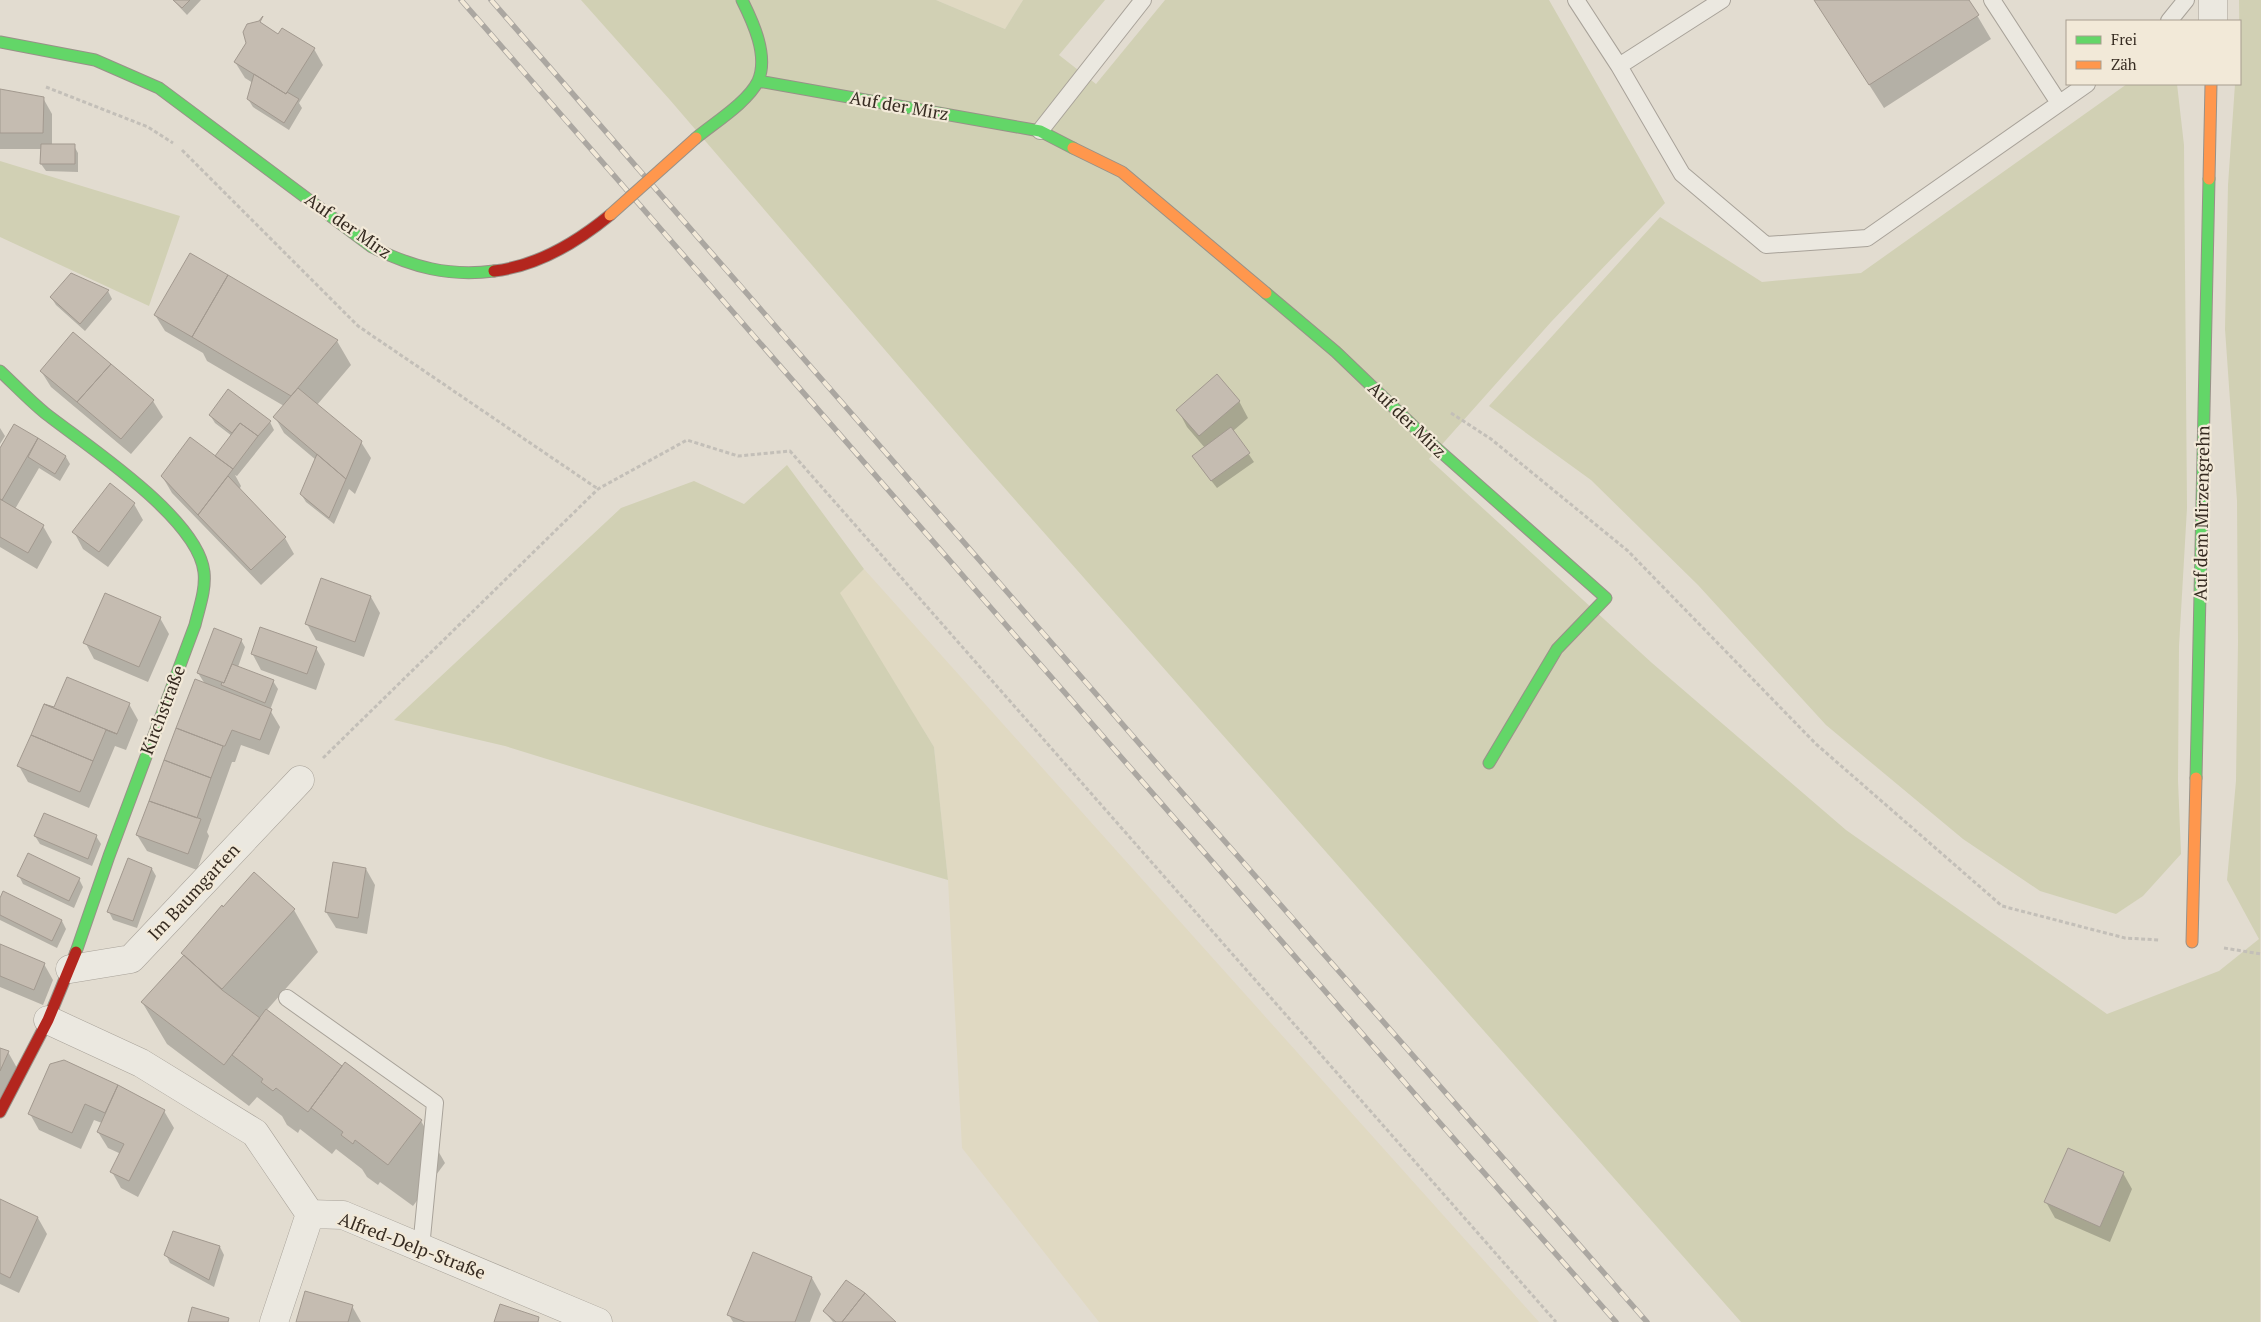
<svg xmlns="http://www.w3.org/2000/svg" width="2261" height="1322" font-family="'PT Serif',serif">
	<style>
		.farmland { fill: #e0d9c2 }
		.green { fill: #d1d0b4 }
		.shadow { fill: #0003 }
		.building { fill: #c5bcb1; stroke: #a2998f }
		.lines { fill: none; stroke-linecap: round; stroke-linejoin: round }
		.lane-casing { stroke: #a8a299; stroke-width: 18 }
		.street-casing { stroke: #a8a299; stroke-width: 29 }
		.fast-casing { stroke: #989188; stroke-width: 13 }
		.slow-casing { stroke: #989188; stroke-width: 13 }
		.jam-casing { stroke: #989188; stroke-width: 13 }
		.path { stroke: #c3bfb8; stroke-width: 3; stroke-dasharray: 4 2.5; stroke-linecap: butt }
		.lane { stroke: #ebe8e0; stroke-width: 16 }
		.street { stroke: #ebe8e0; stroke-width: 28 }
		.fast { stroke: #63d668; stroke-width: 11 }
		.slow { stroke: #ff974d; stroke-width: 11 }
		.jam { stroke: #b3261e; stroke-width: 11 }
		.rail-casing { stroke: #aba7a1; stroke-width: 5.5 }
		.rail { stroke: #f2e9d8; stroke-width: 4; stroke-dasharray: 11; stroke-linecap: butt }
		.slow-bridge-casing { stroke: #989188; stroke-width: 13; stroke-linecap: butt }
		.slow-bridge { stroke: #ff974d; stroke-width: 11 }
		.labels { text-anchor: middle; stroke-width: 4.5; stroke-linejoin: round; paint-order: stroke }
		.street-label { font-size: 18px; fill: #362b21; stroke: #f2e9d8 }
	</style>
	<rect width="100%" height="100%" fill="#e2dcd0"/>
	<path class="farmland" d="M936,0h87l-18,29z
		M864,569l675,753h-440l-137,-174 -14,-268 -14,-133 -95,-154z"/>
	<path class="green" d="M581,0h355l69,29 18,-29h82l-46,55 37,29 69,-84h384l116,203 -114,119 -122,137 223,204 194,167 261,184 112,-43 40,-32 -32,-59 9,-99 2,-139 -1,-141 -12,-172 3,-144 7,-101h5l-1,-84h22l-1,1322h-519l-770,-872 -301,-350z
		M2127,84h50l7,61 3,363 -8,138 -1,134 3,74 -38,42 -27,18 -76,-23 -77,-52 -137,-114 -128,-140 -107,-105 -102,-74 171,-189 102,65 99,-9z
		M0,161l180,55 -31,90 -149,-69z
		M787,465l77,104 -24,24 94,154 14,133 -185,-54 -258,-80 -111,-26 227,-212 73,-27 50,23z"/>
	<path class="shadow" d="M173,0h28l-14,15z
		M1815,0h153l23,39 -107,69z
		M278,36l36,13 9,16 -24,38 3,5 -13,22 -36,-23 -5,-8 5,-16 -8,-5 -10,-16z
		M0,91l43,7 9,16v31l22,1 4,7v19l-32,-1 -5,-7 1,-15h-42z
		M71,275l37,16 4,8 -27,32 -29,-26 -5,-8z
		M155,315l182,26 14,24 -34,40 44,37 10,16 -16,36 -6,-5 -15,35 -28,-22 -5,-8 15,-34 -32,-27 -9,-16 9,-11 -77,-45 -4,-8 -38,-22z
		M73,333l80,68 10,16 -32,37 -80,-67 -10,-16z
		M1239,401l9,17 -15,13 21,31 -37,26 -19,-24 7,-16 -18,-21 -9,-17z
		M210,415l60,7 4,8 -37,46 -2,-1 6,11 -2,4 46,48 9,16 -33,31 -89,-92 -10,-17 58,-15 12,-25 -17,-13z
		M0,428l5,8 -5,8z
		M37,439l29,18 4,7 -10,17 -21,-13 -24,41 28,17 9,16 -15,27 -37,-22v-96z
		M134,504l9,16 -35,47 -25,-18 -9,-17z
		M371,597l9,16 -16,44 -48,-17 -9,-16z
		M160,618l9,16 -21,48 -54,-23 -9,-17z
		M241,640l4,7 -7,20 35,14 5,8 -8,21 10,17 -11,28 -28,-10 -6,17h-3l-25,70 2,4 -12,34 -50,-19 -10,-16 68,-151 -7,-11z
		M316,648l9,16 -9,26 -55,-20 -9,-17z
		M129,704l9,16 -12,30 -11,-4 -26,62 -61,-26 -9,-16 36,-57z
		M35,836h61l5,8 -9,22 -52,-22z
		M152,869l4,7 -19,52 -24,-8 -4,-8z
		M366,869l9,16 -8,49 -31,-6 -10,-16z
		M19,876l60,3 4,8 -9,21 -51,-24z
		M0,900l62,21 4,8 -9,19 -57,-28z
		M294,910l24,42 -52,59 76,57 79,53 24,42 -32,43 -33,-24 -2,3 -11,-8 -5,-8 -26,-20 -4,5 -32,-25 -2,4 -11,-8 -5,-9 -25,-19 -8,9 -82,-62 -25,-42z
		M0,945l44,19 9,16 -10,25 -43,-18z
		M0,1049l8,3 9,16 -17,34z
		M64,1061l100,50 10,17 -36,69 -17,-9 -9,-16 9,-18 -13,-6 -10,-16 4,-9 -8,-3 -13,29 -42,-19 -9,-16z
		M2123,1173l9,16 -22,53 -55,-24 -9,-16z
		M0,1200l38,18 9,16 -28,59 -19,-9z
		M220,1247l4,8 -10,32 -44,-24 -4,-8z
		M754,1254l58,24 9,16 -11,28h-77l-4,-7z
		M352,1306l9,16h-64z
		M824,1311l70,11h-61z"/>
	<path class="building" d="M173,0h17l-8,8z
		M1814,0h155l10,15 -110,70z
		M263,16l-3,6 18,12 4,-6 33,20 -29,46 -52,-32 12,-19 -3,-11 4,-8 12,-3z
		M254,74l32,20 1,-2 12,7 -15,24 -37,-24z
		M0,89l44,8 -1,36h-43z
		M41,144h34v20h-35z
		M190,253l38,22 -36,62 -38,-22z
		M71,273l38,17 -29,34 -30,-27z
		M228,275l110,65 -47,56 -99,-59z
		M73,332l38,32 -34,38 -37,-31z
		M111,364l43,36 -33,39 -44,-37z
		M1217,374l23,27 -41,35 -23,-26z
		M298,388l64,53 -16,38 -73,-62z
		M228,389l43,32 -13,15 -18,-13 -8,10 -23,-18z
		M240,423l18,13 -25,33 -18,-13z
		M14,424l24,14 -36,62 -2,-1v-51z
		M1231,427l19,26 -39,28 -19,-25z
		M190,437l43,32 -35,46 -37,-39z
		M38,438l28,18 -11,18 -27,-17z
		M317,454l29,25 -17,39 -29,-24z
		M228,476l58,61 -35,33 -53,-55z
		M110,483l25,20 -36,49 -27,-20z
		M0,499l44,26 -16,28 -28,-16z
		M321,578l50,18 -16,46 -50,-18z
		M105,593l56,24 -22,50 -56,-24z
		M260,627l57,20 -10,27 -56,-20z
		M214,628l28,11 -18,44 -27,-10z
		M232,664l42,16 -9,23 -44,-18 1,-3 2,1z
		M67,677l63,26 -13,31 -73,-30 10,3z
		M195,679l77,30 -12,31 -28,-10 -7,16h-2l-47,-18z
		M44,704l73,30 -11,-4 -13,31 -62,-26z
		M176,728l47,18 -12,32 -47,-18z
		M31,735l62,26 -13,31 -63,-26z
		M164,760l47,18 -14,40 -48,-17z
		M149,801l52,18 -13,35 -52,-19z
		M44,813l53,22 -9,24 -54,-23z
		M28,853l52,25 -11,23 -52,-25z
		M128,858l24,10 -19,53 -26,-9z
		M333,862l33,6 -8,50 -33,-6z
		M254,872l41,37 -73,80 -41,-36 41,-48 1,2z
		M3,891l59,29 -10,21 -52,-26v-17z
		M0,944l45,19 -11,27 -34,-14z
		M184,955l38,35 38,28 -36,47 -83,-63z
		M266,1009l76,57 -34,46 -32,-24 -3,3 -12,-9 2,-3 -31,-24z
		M0,1048l9,3 -9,20z
		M64,1060l54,25 -13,28 -20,-9 -13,29 -44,-19 22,-50z
		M345,1062l77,58 -34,45 -33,-25 -2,4 -12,-9 2,-3 -32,-24z
		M118,1085l47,25 -36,71 -19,-9 14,-28 -27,-12z
		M2068,1148l56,24 -24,55 -56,-25z
		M0,1199l38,18 -28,61 -10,-5z
		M173,1231l47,15 -11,34 -45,-25z
		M753,1252l59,25 -17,45h-50l-18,-7z
		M846,1280l19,13 -23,29h-6l-13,-11z
		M305,1291l48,14 -5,17h-52z
		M865,1293l31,29h-54z
		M500,1304l39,13 -1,5h-44z
		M192,1307l37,11 -1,4h-40z"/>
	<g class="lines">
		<g class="lane-casing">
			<path id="lane" d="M1576,0l43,66 63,108 84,71 101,-7 220,-154
				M1992,0l67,103
				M2169,21l17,-21
				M1619,66l103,-66
				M1040,131l103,-131
				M287,998l148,105 -14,145"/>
		</g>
		<g class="street-casing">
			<path id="street" d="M2213,21v-21
				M70,969l61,-10 169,-179
				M48,1020l93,43 114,70 55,81 33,1 255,107
				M274,1322l36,-108"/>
		</g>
		<g class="fast-casing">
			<path id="fast" d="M0,42l95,18 64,28 213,159c40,20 77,30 122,24
				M758,81l282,50 33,17
				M696,138c18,-15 52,-36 62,-57 11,-25 -5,-59 -16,-81
				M1266,293l70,59 97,93 173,153 -49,51 -68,114
				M0,371c15,14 29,29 45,42 42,33 153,105 159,159 2,18 -5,36 -9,53l-86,231 -33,96
				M2196,778l13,-599"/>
		</g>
		<g class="slow-casing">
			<path id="slow" d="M1073,148l49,24 144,121
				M2209,179l2,-95
				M2192,942l4,-164"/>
		</g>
		<g class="jam-casing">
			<path id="jam" d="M494,271c44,-5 82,-28 116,-56
				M0,1112l48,-92 28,-68"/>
		</g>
		<path class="path" d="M46,87l102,40 25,16
			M182,150l176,176 240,163
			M1451,413l40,26 137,112 188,193 186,162 123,32 34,2
			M323,758l275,-269 89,-49 51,16 52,-5 766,871
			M2224,948l37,6"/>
		<use href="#lane" class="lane"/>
		<use href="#street" class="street"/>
		<use href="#fast" class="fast"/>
		<use href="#slow" class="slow"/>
		<use href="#jam" class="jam"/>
		<g class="rail-casing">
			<path id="rail" d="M461,0l979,1123 176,199
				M491,0l701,804 455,518"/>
		</g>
		<use href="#rail" class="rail"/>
		<g class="slow-bridge-casing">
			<path id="slow-bridge" d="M610,215l86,-77"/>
		</g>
		<use href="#slow-bridge" class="slow-bridge"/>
	</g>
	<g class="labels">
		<g class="street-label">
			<text transform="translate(899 106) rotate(10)" y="6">Auf der Mirz</text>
			<text transform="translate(348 226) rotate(35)" y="6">Auf der Mirz</text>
			<text transform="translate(1407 420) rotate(44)" y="6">Auf der Mirz</text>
			<text transform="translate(2202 513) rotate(-89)" y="6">Auf dem Mirzengrehn</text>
			<text transform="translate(163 710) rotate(-69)" y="6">Kirchstraße</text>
			<text transform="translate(194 892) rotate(-47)" y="6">Im Baumgarten</text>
			<text transform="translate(412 1246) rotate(21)" y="6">Alfred-Delp-Straße</text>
		</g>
	</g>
	<rect x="2066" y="20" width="175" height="65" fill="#f2e9d8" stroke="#a79d8f"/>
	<rect x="2076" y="36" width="25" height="8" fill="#63d668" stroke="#a79d8f"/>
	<text x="2111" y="45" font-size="15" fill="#362b21">Frei</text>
	<rect x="2076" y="61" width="25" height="8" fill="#ff974d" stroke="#a79d8f"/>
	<text x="2111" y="70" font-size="15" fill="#362b21">Zäh</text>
</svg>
